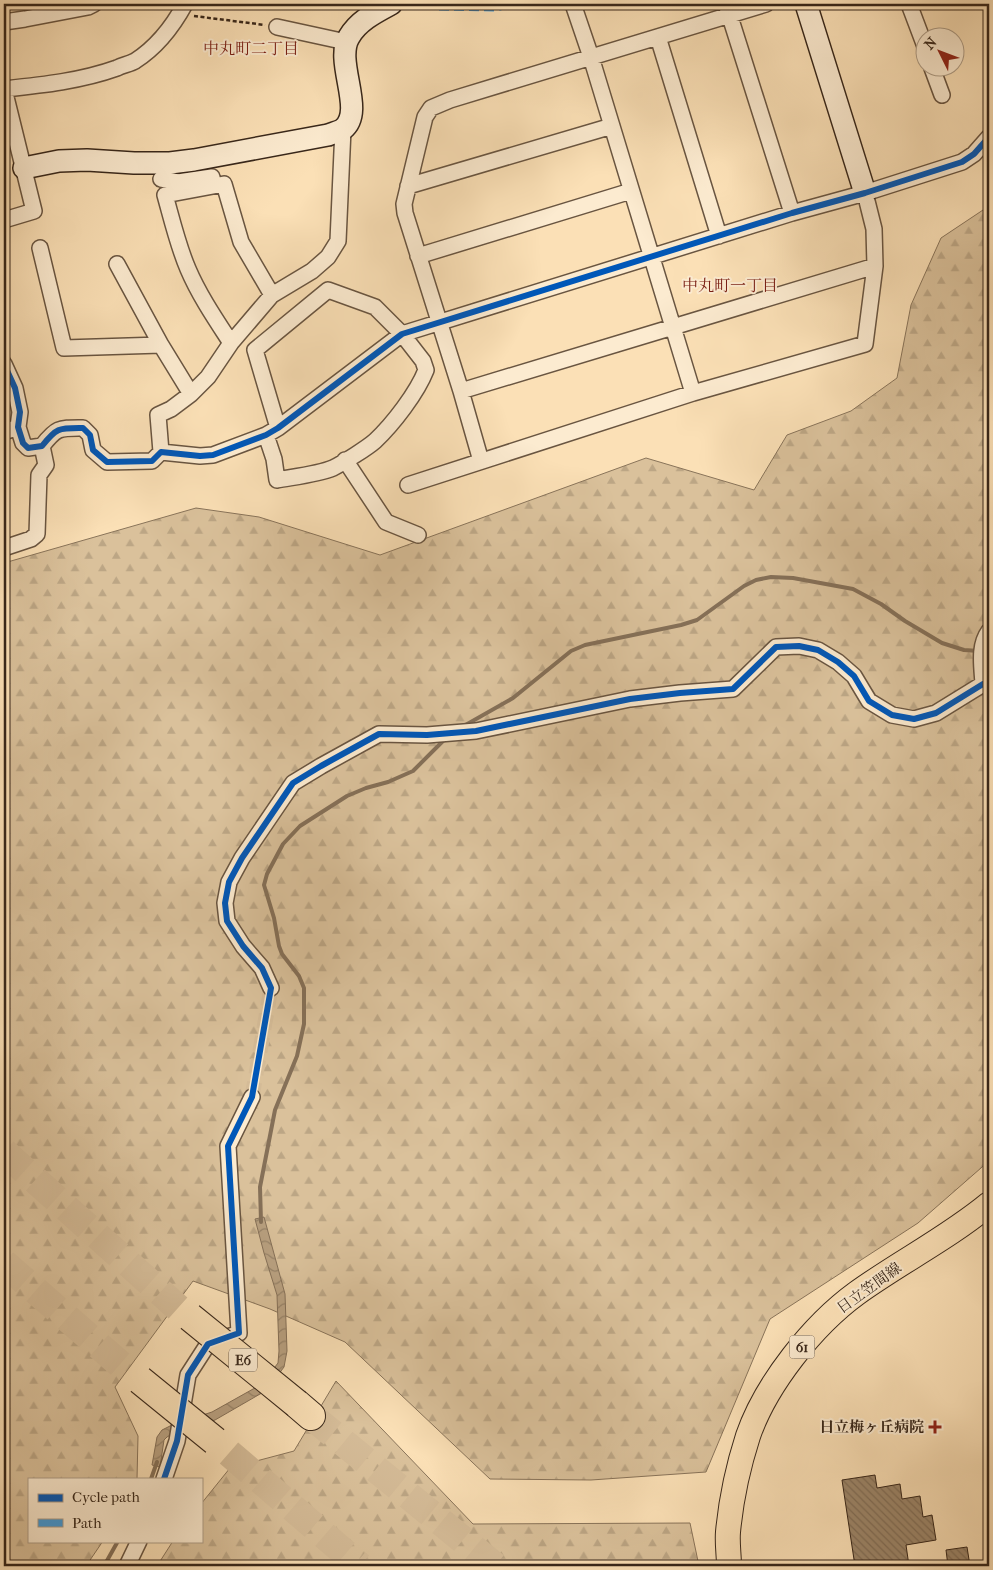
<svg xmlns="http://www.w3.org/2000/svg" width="993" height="1570" font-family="'IM FELL French Canon','Noto Serif JP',serif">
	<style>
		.forest { fill: url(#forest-firs); stroke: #89745a }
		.water { fill: url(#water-waves); stroke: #857058 }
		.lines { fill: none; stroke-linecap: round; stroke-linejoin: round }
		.stream { stroke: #857058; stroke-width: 4 }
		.building { fill: url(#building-back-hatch); stroke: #38271a }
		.street-tunnel { stroke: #d4bb97; stroke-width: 15; stroke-dasharray: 15 8; stroke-linecap: butt }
		.highway-tunnel { stroke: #d4bb97; stroke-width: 28; stroke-dasharray: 28 14; stroke-linecap: butt }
		.street-casing { stroke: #695541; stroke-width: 18 }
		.secondary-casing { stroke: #38271a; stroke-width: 24 }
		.primary-casing { stroke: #38271a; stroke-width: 26 }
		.highway-casing { stroke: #38271a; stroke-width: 30 }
		.path { stroke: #38271a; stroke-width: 2.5; stroke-dasharray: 4 2.5; stroke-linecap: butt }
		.street { stroke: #fcebd0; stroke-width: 15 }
		.secondary { stroke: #fcebd0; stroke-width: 21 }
		.primary { stroke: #fbe0b6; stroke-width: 24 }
		.highway { stroke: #fbe0b6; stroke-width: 28 }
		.highway-bridge-casing { stroke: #38271a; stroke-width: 30; stroke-linecap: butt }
		.highway-bridge { stroke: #fbe0b6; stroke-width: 28 }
		.quiet { stroke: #3e9cdf; stroke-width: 5; stroke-dasharray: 10 5; stroke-linecap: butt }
		.cycleway-casing { stroke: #fcebd0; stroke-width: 9 }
		.cycleway { stroke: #0057b8; stroke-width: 6 }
		.poi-dot { fill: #8f2418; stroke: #fcebd0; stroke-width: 2 }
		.labels { text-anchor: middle; stroke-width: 4; stroke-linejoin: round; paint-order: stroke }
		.shield { fill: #fcebd0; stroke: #736251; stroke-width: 1 }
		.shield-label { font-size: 14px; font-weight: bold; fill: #38271a }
		.street-label { font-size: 15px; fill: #38271a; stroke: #fcebd0 }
		.poi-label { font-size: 15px; font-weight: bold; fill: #38271a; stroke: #fcebd0; text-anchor: end }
		.neighbourhood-label { font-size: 16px; fill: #7a1f14; stroke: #fcebd0 }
	</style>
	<defs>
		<pattern id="forest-firs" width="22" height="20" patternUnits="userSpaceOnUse" patternTransform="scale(1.25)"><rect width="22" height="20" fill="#dac19b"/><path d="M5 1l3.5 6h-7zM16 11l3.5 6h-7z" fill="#bca685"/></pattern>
		<pattern id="water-waves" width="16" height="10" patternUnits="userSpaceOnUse" patternTransform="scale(1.25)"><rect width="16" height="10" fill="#b9a181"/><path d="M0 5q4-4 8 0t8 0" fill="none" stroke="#978369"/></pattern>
		<pattern id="building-back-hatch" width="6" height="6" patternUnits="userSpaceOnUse" patternTransform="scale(1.25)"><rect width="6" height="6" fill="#9d876b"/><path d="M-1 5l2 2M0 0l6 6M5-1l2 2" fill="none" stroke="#816e57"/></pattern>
	</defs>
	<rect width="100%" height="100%" fill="#fbe0b6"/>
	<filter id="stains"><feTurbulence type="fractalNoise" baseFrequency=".004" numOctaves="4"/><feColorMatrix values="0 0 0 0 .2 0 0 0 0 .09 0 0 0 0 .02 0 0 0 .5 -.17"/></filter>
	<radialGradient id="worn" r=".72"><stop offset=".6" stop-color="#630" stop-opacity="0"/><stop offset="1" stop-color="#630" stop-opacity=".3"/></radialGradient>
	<path class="forest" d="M989,206v955l-71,62 -148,96 -64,153 -115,8 -101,-1 -145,-137 -75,-33 -77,-28 -78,106 23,49 -1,43h-108v62h74l-17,25h-82v-1003l192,-55 63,9 121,38 266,-97 108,32 33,-55 64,-24 46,-33 14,-73 30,-67z
		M336,1381l137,143 217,-1 9,43h-542l16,-25h28v-37l29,-36 64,-17z"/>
	<path class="water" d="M264,1217l21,77 2,57 -3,16 -17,23 -52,30 -41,13 -7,4 -3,3 -4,27 -8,-2 5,-28 5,-7 10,-5 40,-13 50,-28 16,-21 1,-12 -2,-56 -13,-42 -9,-34z"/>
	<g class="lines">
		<path class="stream" d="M462,727l51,-29 58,-47 14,-6 96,-20 16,-5 47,-34 12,-6 15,-3 22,1 60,11 28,15 24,17 37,22 22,7 15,1
			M261,1222l-1,-35 15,-77 22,-54 7,-32v-36l-5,-12 -17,-22 -3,-8 -5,-28 -10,-33 3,-11 16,-30 17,-18 47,-30 19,-8 22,-6 25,-11 33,-33
			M151,1479l6,-17
			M104,1566l14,-25"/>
	</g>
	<path class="building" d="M875,1475l2,13 23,-4 2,15 18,-3 3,21 9,-2 4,25 -30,5 3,21h-54l-13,-86z
		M967,1547l3,19h-22l-2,-16z"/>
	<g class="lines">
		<path class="street-tunnel" d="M252,1097l19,-109"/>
		<path class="highway-tunnel" d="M4,1152l174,156
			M4,1263l124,108
			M311,1416l184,150
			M229,1453l131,113"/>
		<g class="street-casing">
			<path id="street" d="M573,4l18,53 102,336
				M726,4l66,209
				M909,4l17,45
				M4,22l21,-3 63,-12 6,-3
				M277,27l69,15
				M658,37l61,199
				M932,68l10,27
				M4,89c38,-4 77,-8 113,-21 6,-3 13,-4 18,-7 22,-14 38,-35 50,-57
				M161,179l17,3 34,-5
				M408,186l204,-60
				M4,220l30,-9 -30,-122
				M40,248l24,100 97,-3 30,49 17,-17 23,-34 41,-48 40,-24 16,-14 10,-16 5,-112
				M418,256l213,-65
				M117,264l44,81
				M231,343c-15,-23 -32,-48 -43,-74 -10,-23 -16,-49 -23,-74l59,-11 17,58 31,53
				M4,364l11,24 5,24 -2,15 5,16 5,5 14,-2c15,-19 17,-18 41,-18l7,7 3,15 14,12 45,-1 9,-9 39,4 13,-1 53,-20 12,-7 124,-94 390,-121 73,-20 97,-31 12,-8 15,-17
				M461,391l414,-125
				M4,432l14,-5
				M266,435l8,24 3,21c16,-3 42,-6 56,-12 10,-5 34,-20 42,-27 18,-17 42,-48 51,-71l-3,-9 -21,-27 -27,-27 -47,-17 -73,60 23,78
				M161,452l-3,-37 13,-6 20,-15
				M345,460l41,62 32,13
				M481,461l-20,-70 -56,-178 -1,-9 21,-87 6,-9 19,-8 316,-96
				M408,485l285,-92 172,-49 10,-78 -1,-37 -9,-36
				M4,548l27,-9 6,-5 2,-59 7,-10 -4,-19
				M983,684c-1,-18 -5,-38 6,-53
				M271,988l-9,-20 -19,-22 -16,-25 -2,-18 4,-21 13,-24 51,-75 28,-17 58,-32 48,1 49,-4 154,-32 50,-6 53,-4 43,-42 23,-1 19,4 20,12 16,14 15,25 23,14 22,4 22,-6 47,-29 6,-1
				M164,1479l13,-38 11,-66 20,-31 31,-11 -11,-187 24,-49
				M127,1566l12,-25"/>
		</g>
		<g class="secondary-casing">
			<path id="secondary" d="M806,4l59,189
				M24,168l35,-7 28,-1 47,3h36l24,-3 134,-25c5,-2 11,-3 15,-6 23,-18 -9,-67 6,-92 9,-16 27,-25 42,-33"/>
		</g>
		<g class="primary-casing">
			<path id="primary" d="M729,1566c0,-11 -2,-23 -1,-34 3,-32 10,-65 20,-96 18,-52 65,-111 109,-143 43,-31 91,-55 132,-89"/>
		</g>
		<g class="highway-casing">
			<path id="highway" d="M297,1404l14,12"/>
		</g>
		<path class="path" d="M437,4l2,4
			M194,16l71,9"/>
		<use href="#street" class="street"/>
		<use href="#secondary" class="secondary"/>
		<use href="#primary" class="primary"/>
		<use href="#highway" class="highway"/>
		<g class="highway-bridge-casing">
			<path id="highway-bridge" d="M190,1317l107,87
				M140,1380l75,61"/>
		</g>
		<use href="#highway-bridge" class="highway-bridge"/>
		<path class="quiet" d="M439,8l57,1 19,-5"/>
		<g class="cycleway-casing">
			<path id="cycleway" d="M4,364l11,24 5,24 -2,15 5,16 5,5 14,-2c15,-19 17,-18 41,-18l7,7 3,15 14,12 45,-1 9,-9 39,4 13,-1 53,-20 12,-7 124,-94 390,-121 73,-20 97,-31 12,-8 15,-17
				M164,1479l13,-38 11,-66 20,-31 31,-11 -11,-187 24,-49 19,-109 -9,-20 -19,-22 -16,-25 -2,-18 4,-21 13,-24 51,-75 28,-17 58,-32 48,1 49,-4 154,-32 50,-6 53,-4 43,-42 23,-1 19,4 20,12 16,14 15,25 23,14 22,4 22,-6 47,-29 6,-1"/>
		</g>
		<use href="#cycleway" class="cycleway"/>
	</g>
	<path class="poi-dot" d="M932.5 1419.5h5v5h5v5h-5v5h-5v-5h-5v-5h5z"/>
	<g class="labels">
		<g class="shield">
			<rect x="789.5" y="1335.5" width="25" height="23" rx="4"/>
			<rect x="229" y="1348.5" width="28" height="23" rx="4"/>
		</g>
		<g class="shield-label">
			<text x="802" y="1352">61</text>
			<text x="243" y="1365">E6</text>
		</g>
		<g class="street-label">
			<text transform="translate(869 1288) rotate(-36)" y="5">日立笠間線</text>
		</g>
		<g class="poi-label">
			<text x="924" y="1432">日立梅ヶ丘病院</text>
		</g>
		<g class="neighbourhood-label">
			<text x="251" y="54">中丸町二丁目</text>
			<text x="730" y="291">中丸町一丁目</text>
		</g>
	</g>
	<rect width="993" height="1570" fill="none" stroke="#fbe0b6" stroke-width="20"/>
	<rect x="5" y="5" width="983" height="1560" fill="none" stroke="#38271a" stroke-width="2.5"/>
	<rect x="10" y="10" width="973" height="1550" fill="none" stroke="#38271a"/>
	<rect x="28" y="1478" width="175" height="65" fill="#fcebd0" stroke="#ae9d87"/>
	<rect x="38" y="1494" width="25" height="8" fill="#0057b8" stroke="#ae9d87"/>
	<text x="72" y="1502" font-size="15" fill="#38271a">Cycle path</text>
	<rect x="38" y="1519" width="25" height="8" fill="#3e9cdf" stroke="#ae9d87"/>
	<text x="72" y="1528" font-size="15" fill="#38271a">Path</text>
	<g transform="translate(940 52) rotate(312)"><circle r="24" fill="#fcebd0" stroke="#ae9d87"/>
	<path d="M0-4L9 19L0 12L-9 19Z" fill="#8f2418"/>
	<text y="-8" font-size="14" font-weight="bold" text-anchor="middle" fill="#38271a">N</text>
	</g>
	<rect width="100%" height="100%" filter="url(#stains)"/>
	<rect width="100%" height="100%" fill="url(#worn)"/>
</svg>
